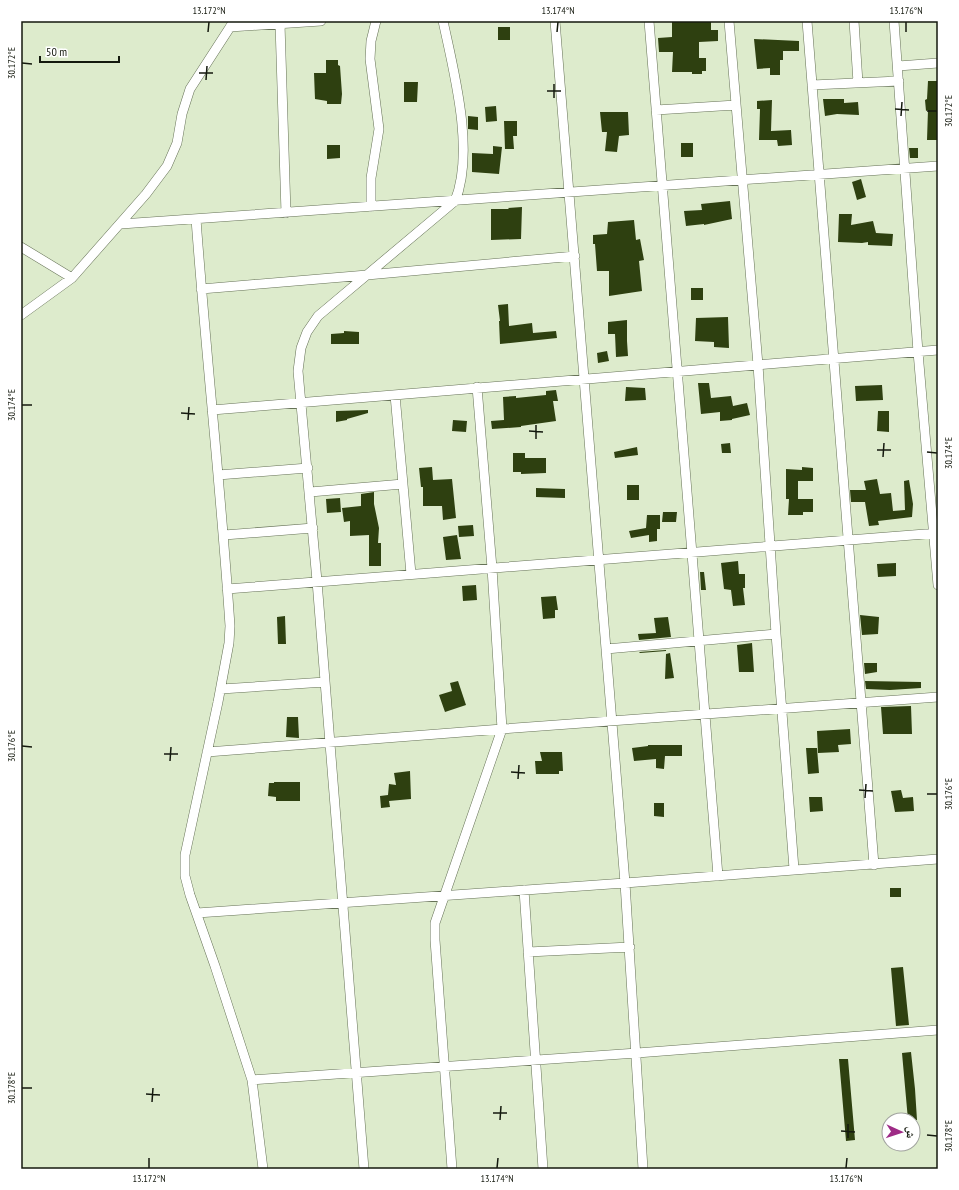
<svg xmlns="http://www.w3.org/2000/svg" width="959" height="1190" font-family="'PT Sans Narrow','Noto Naskh Arabic',sans-serif">
	<style>
		.building { fill: #2e4010 }
		.lines { fill: none; stroke-linecap: round; stroke-linejoin: round }
		.minor-casing { stroke: #667257; stroke-width: 10 }
		.minor { stroke: #fff; stroke-width: 9 }
		.ticks { fill: none; stroke: #14190e; stroke-width: 1.5 }
		.neatline { fill: none; stroke: #14190e; stroke-width: 1.5 }
		.ticks-label { font-size: 10px; text-anchor: middle; fill: #14190e }
	</style>
	<rect width="100%" height="100%" fill="#ddebcc"/>
	<path class="building" d="M672,21h39v9h7v11l-19,1v16h7v13h-4v3h-10v-2h-20l1,-20h-14l-1,-14 14,-1z
		M498,27h12v13h-12z
		M754,39l45,2v10h-16v9h-3v15h-10v-7l-13,1z
		M326,60h12v5l2,1 2,28 -1,10h-14v-3l-12,-2 -1,-26h12z
		M928,81h9l1,59h-11l1,-30 -2,1 -1,-11 2,-1z
		M404,82h14l-1,20h-13z
		M823,99h21v4l14,-1 1,13 -22,-1 -12,2z
		M772,100l-1,31 20,-1 1,15 -14,1 -1,-6h-18l1,-31h-3v-8z
		M496,106l1,15 -11,1 -1,-15z
		M600,112h28l1,23 -10,1 -2,16 -12,-1 2,-19h-5z
		M468,116l10,1v13l-10,-1z
		M504,121h13v15h-4l1,13h-9z
		M681,143h12v14h-12z
		M327,145h13v13l-13,1z
		M493,146l9,1 -3,27 -27,-2v-19l21,1z
		M909,148h9v10h-8z
		M861,179l5,18 -9,3 -5,-18z
		M730,201l2,18 -28,6v-1l-18,2 -2,-15 18,-1 -1,-6z
		M522,207l-1,32 -30,1v-31h18l-1,-1z
		M839,214h13l-1,11 22,-4 3,12 17,1 -1,12 -24,-1v-3l-6,1 -24,-1z
		M634,220l2,20 4,-1 4,21 -5,1 3,30 -33,5v-25h-12l-2,-27h-2v-9l14,-1 1,-12z
		M691,288h12v12h-12z
		M508,304l1,22 23,-3 1,10 23,-2 1,7 -57,6 -1,-23h1l-2,-16z
		M728,317l1,31 -15,-1v-5l-19,-1 1,-23z
		M627,320v21l1,15 -12,1 -1,-23h-7v-12z
		M344,331l15,1v12h-28v-10l13,-1z
		M607,351l2,10 -11,2 -1,-10z
		M698,383h11l2,15 20,-2 2,10 14,-3 3,12 -18,4v1l-12,1v-9l-19,2z
		M882,385l1,15 -27,1 -1,-15z
		M626,387l19,1 1,12 -21,1z
		M556,390l2,11h-5l3,20 -35,5v1l-29,2 -1,-8 13,-1 -1,-23 13,-1v2l30,-3v-4z
		M368,410v3l-21,6v1l-11,2v-11z
		M878,411h11v21l-12,-1z
		M453,420l14,1 -1,11 -14,-1z
		M730,443l1,10h-9l-1,-9z
		M637,447l1,8 -23,3 -1,-6z
		M513,453h12v5h21v15l-25,1v-2h-8z
		M432,467l1,13 19,-1 4,39 -13,2 -1,-14h-19v-19h-2l-2,-19z
		M802,467l11,1v13h-15v18h15v13h-10v3h-15l1,-16h-3v-30l16,1z
		M877,479l3,15 11,-1 2,18 12,-1 -1,-29 5,-1 4,24 -1,13 -34,4 1,4 -10,1 -4,-24h-14l-1,-12h16l-2,-9z
		M627,485h12v15h-12z
		M536,488l29,1v9l-29,-1z
		M374,492v12l5,24 -1,15h3v23h-12v-31l-19,1v-15l-6,1 -2,-14 19,-2v-12z
		M340,498l1,14 -14,1 -1,-14z
		M663,512h14l-1,10h-14z
		M647,515h13v14h-3v12l-8,1v-7l-18,3 -2,-7 17,-3z
		M473,525l1,11 -15,1 -1,-11z
		M457,535l4,24 -15,1 -3,-23z
		M738,561l1,13h6v14h-2l2,17 -12,1 -2,-16 -7,-1 -3,-26z
		M896,563v13l-18,1 -1,-13z
		M700,572h4l2,18h-5z
		M476,585l1,15 -14,1 -1,-15z
		M556,596l2,14h-3v8l-12,1 -2,-22z
		M860,615l19,2 -1,17 -16,1z
		M285,616l1,28h-8l-1,-27z
		M668,617l3,20 -32,3 -1,-6 18,-1 -2,-15z
		M752,643l2,29h-15l-2,-27z
		M666,650v1l-26,2 -1,-1z
		M670,653l4,25 -9,1 1,-25z
		M864,663h13v9l-12,2z
		M458,681l8,24 -21,7 -6,-17 13,-4 -2,-8z
		M865,681l56,1v6l-31,2 -24,-1z
		M911,706l1,28h-29l-2,-27z
		M287,717h11l1,21 -13,-1z
		M850,729l1,15 -13,1 1,7 -21,1 -1,-22z
		M648,745h34v11h-17l-1,13 -8,-1v-9l-22,2 -2,-13 16,-2z
		M806,748h11l2,25 -11,1z
		M540,752h22l1,19h-4v3h-23l-1,-13h7z
		M410,771l1,28 -22,2 1,6 -9,1 -1,-12 8,-1 1,-11 7,1 -2,-12z
		M274,782h26v19h-24v-4l-8,-1 1,-13h5z
		M901,790l2,8 10,-1 1,14 -19,1 -4,-21z
		M809,797h13l1,14 -13,1z
		M654,803h10v14l-10,-1z
		M890,888h11v9h-11z
		M903,967l6,58 -13,1 -5,-58z
		M911,1052l4,37 2,31h-9l-6,-67z
		M839,1059h9l7,81 -9,1z"/>
	<g class="lines">
		<g class="minor-casing">
			<path id="minor" d="M555,21l70,862 18,286
				M649,21l69,855
				M729,21l29,344 18,269 18,235
				M807,21c21,281 45,562 67,844
				M854,21l4,62
				M894,21l24,331 20,233
				M280,24l6,189
				M230,27l91,-6
				M898,66l40,-3
				M812,85l87,-4
				M656,110l80,-5
				M371,207v-29l8,-49 -9,-70 1,-18 5,-20
				M196,219c10,136 25,271 34,407l-1,17 -11,59 -33,153v21l5,19 25,71 37,114 11,89
				M121,224l817,-58
				M21,247l51,31
				M201,289l166,-14 208,-19
				M21,315l51,-37 74,-84 21,-28 10,-23 5,-29 8,-25 44,-68
				M395,395l16,179
				M212,410l726,-60
				M218,475l90,-7
				M310,492l93,-8
				M224,535l89,-7
				M227,589l711,-56
				M606,649l170,-15
				M221,689l104,-7
				M207,752l295,-23 436,-32
				M524,890l19,279
				M197,913l428,-30 313,-24
				M528,952l102,-5
				M252,1080l385,-27 301,-23
				M364,1169l-47,-588 -19,-210 3,-23 6,-16 11,-16 137,-115c20,-49 -1,-129 -12,-180
				M452,1169l-17,-229v-17l67,-194 -10,-161 -15,-181"/>
		</g>
		<use href="#minor" class="minor"/>
	</g>
	<path class="ticks" d="M208,32l1,-10M557,32l1,-10M906,32v-10M22,63l10,1M199,73h14M206,80l1,-14M547,91h14M554,98v-14M895,109l14,1M927,111h10M901,116l1,-14M22,405h10M181,413l14,1M188,420l1,-13M529,431l14,1M536,439v-14M877,450h14M927,452l10,1M883,457l1,-14M22,746l10,1M164,754h14M170,761l1,-14M511,772l14,1M518,779l1,-14M859,790l14,1M927,794h10M865,798l1,-14M22,1088h10M146,1094l14,1M152,1102l1,-14M493,1113h14M500,1120l1,-14M841,1131l14,1M927,1135l10,1M848,1138v-14M149,1168v-10M497,1168l1,-10M846,1168l1,-10"/>
	<rect width="959" height="1190" fill="none" stroke="#ffffff" stroke-width="44"/>
	<g transform="translate(901 1132) rotate(93)"><circle r="19" fill="#ffffff" stroke="#a1a39f"/>
	<path d="M0-3L7 15L0 10L-7 15Z" fill="#9e2b86"/>
	<text y="-6" font-size="11" font-weight="bold" text-anchor="middle" fill="#14190e">ش</text>
	</g>
	<path d="M40 56v6h79v-6" fill="none" stroke="#14190e" stroke-width="2"/>
	<text x="46" y="56" font-size="12" fill="#14190e" stroke="#ffffff" stroke-width="3" paint-order="stroke">50 m</text>
	<rect x="22" y="22" width="915" height="1146" class="neatline"/>
	<g class="ticks-label">
		<text x="209" y="14">13.172°N</text>
		<text x="558" y="14">13.174°N</text>
		<text x="906" y="14">13.176°N</text>
		<text transform="translate(11 63) rotate(-90)" y="4">30.172°E</text>
		<text transform="translate(948 111) rotate(-90)" y="4">30.172°E</text>
		<text transform="translate(11 405) rotate(-90)" y="4">30.174°E</text>
		<text transform="translate(948 453) rotate(-90)" y="4">30.174°E</text>
		<text transform="translate(11 746) rotate(-90)" y="4">30.176°E</text>
		<text transform="translate(948 794) rotate(-90)" y="4">30.176°E</text>
		<text transform="translate(11 1088) rotate(-90)" y="4">30.178°E</text>
		<text transform="translate(948 1136) rotate(-90)" y="4">30.178°E</text>
		<text x="149" y="1182">13.172°N</text>
		<text x="497" y="1182">13.174°N</text>
		<text x="846" y="1182">13.176°N</text>
	</g>
</svg>
